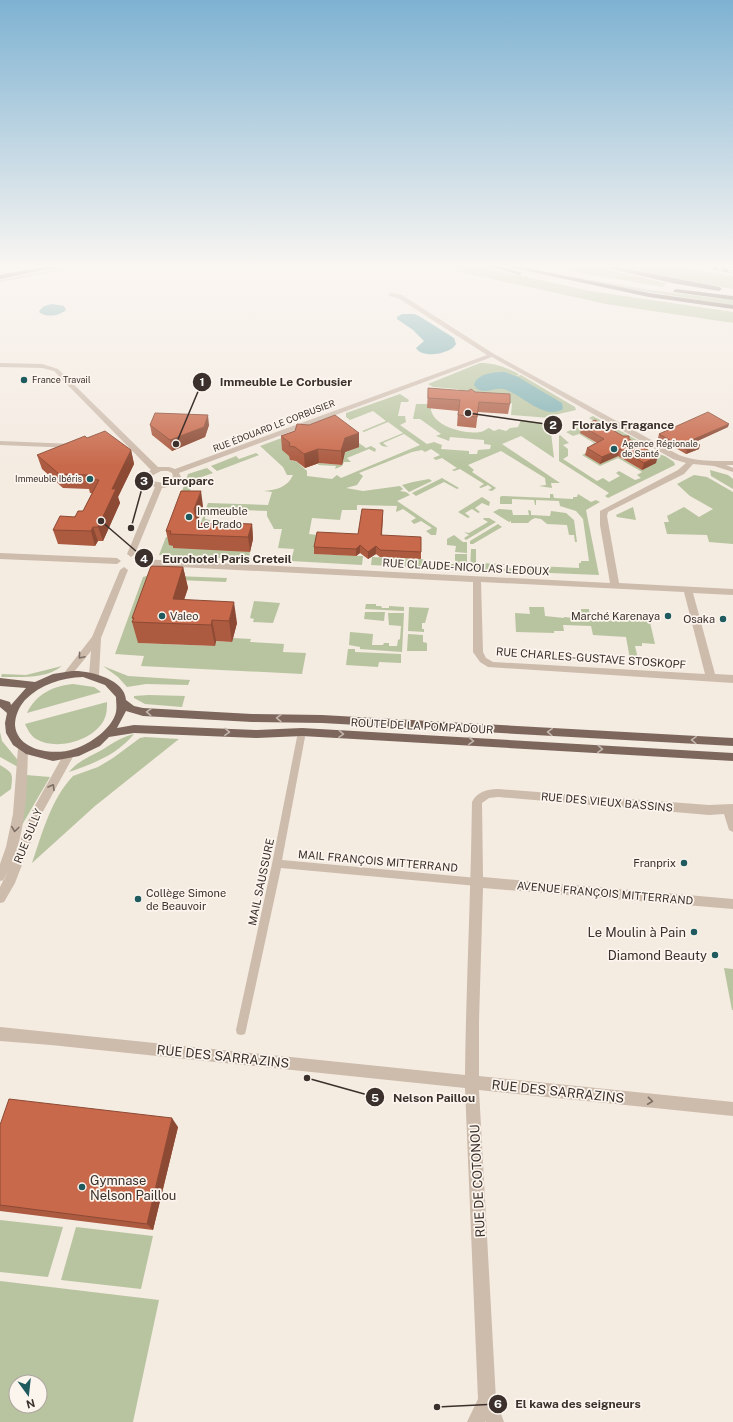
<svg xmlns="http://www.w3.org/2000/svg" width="733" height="1422" font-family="'Public Sans',sans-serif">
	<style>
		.green { fill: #b8c4a0; fill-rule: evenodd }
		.water { fill: #7fb0b2 }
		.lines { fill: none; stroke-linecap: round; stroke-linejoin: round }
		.pedestrian { fill: #cdbbac; fill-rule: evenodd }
		.minor { fill: #cdbbac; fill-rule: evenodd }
		.tertiary { fill: #cdbbac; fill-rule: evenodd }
		.primary { fill: #7d675c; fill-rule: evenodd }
		.trunk { fill: #6c584f; fill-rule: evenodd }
		.rail-casing { stroke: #3b302b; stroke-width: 3 }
		.rail { stroke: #fbf5ee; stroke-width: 2; stroke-dasharray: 5.5; stroke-linecap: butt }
		.wall { fill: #ac5a40 }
		.shaded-wall { fill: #8c4a34 }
		.building { fill: #c8694b; stroke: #8c4a34 }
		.oneway { stroke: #7d6f65 }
		.oneway2 { stroke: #c2b5ac }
		.poi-dot { fill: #1f5a5e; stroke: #fbf5ee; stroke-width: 1.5 }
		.labels { text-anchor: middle; stroke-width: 3.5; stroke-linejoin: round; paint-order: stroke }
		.far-poi-label { font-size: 9px; fill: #3b302b; stroke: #fbf5ee; text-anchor: start }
		.far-street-label { font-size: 9px; fill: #3b302b; stroke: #fbf5ee }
		.poi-label { font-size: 11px; fill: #3b302b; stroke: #fbf5ee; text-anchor: start }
		.street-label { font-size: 11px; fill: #3b302b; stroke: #fbf5ee }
		.near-poi-label { font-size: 13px; fill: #3b302b; stroke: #fbf5ee; text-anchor: end }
		.near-street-label { font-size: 13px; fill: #3b302b; stroke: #fbf5ee }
		.leader { fill: none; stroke: #3b302b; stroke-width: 1.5 }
		.callout-dot { fill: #3b302b; stroke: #fbf5ee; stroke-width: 1.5 }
		.mark-label { font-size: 12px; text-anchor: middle; font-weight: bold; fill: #fff }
		.callout-label { font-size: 12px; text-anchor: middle; font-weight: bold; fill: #3b302b; stroke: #fbf5ee; stroke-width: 3.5; stroke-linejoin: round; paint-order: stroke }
	</style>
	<rect width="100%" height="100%" fill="#f4ebe1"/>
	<path class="green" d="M68,267h13l-81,15v-2z
		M437,267h44l109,24 143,21v11l-127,-19z
		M547,267h51l68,16 -3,4z
		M619,267h63l51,9v13l-44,-7z
		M549,273l102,17 82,10v5l-118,-18z
		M480,363c15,0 25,4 39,11l-3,2 5,-1 54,32 1,3 -26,6v2l-39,-3 1,-12 -35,-2 -19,-12 -25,-2 -5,-3z
		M400,394l9,6 -1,2h-7l-3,14h7l1,6 -6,3 27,19 7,-2 8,3 -1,4 28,2v3h8l1,-4 12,-1 1,-4 -7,-1v-4l-34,-3 -1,4 -13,-5 5,-2 -21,-15h-7l3,-15h15c-4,21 33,31 49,28 3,0 6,-3 9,-4l5,3 5,-2 7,2 4,-3 8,-1 3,-7 29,4 4,34 -33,-22 -19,8 58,39h-9l1,5 -13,-2 7,-1 -1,-7 -44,-27 -33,14 6,5 -2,2 24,16 -4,3 -4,-1 4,-2 -4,-3 -7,3 -2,-1 5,-3 -24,-15 -6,2 -2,-1 5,-2 -15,-10 -6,2 -3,-2 7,-3 -9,-6 -6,3 -3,-2 -10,2 -53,21 4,3 -6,9 -11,3 17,3 37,-5 3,3 -3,2 6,1 4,3 -13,6 40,27 -1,7h-5l-5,-4 6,-3 -11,-7 -7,3 -3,-3 5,-3 -13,-9 -7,3 1,-6 -40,-1v5h-15l-2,10 -28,-2 -3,16 9,1 -3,19 48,2 -1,9 -71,-4 3,-12 -16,-1 4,-19h-8l-7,-13v-5l-56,-2 -3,8h-3v2l5,1 -3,8h-8l9,-25 60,2 4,-13 -8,-1c12,-1 24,-4 29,-16h-6l-4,-8 -23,-21 70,-26 -39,37 -1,3 6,1 11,10v5l25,3 5,-4 4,3 79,-33 -16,-11 -21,9 5,4 -6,-1 -3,-3 24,-10 -15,-11 -24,10 -2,-1 24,-10 -13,-10 -23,9 -4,-3v-4z
		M593,416l46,25 -23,-1 -35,-7 21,14 -2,17 18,-8 24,14 -9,-24 32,10 9,6 1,3 -67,33 -3,-2 4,-3 -50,-32v-25l1,-1 9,8 -6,2 5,4v7l-5,3 34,22 6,-3 6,4 11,-6 -4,-3 3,-2 16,9 6,-2 -4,-3 5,-3 -24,-14 -18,8 -18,-11 12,-6 -4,-3 4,-3 -15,-9 -6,2 -7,-4 28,-11 -5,-3z
		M345,433l21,15 5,-2 5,3 -1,3 -6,-3 -22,9 4,4h-7l-2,4 -7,3 1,-3 -18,-1 1,-2 23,2 3,-13 13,-5z
		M256,453l3,2 -42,16 -6,-5 25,-10 3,3z
		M207,468l6,5 -20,7 -4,14h-8l7,-20z
		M710,470l18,5 5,4v10l-22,-13z
		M694,475l13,2 26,15v52l-24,-2 -2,-7 -40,-1 -3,-12h5l-2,-6 17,-9 15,10 14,-8 -23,-13 -13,-12z
		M442,478l17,10 -2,1 -13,-7 -28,14 -4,-3z
		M429,479l3,2 -23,11 -7,-7 11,-3z
		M550,494h3l1,4 19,1v-2h4l1,-3 13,8 5,-2 4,2 -14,8 13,65 -98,-4 5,-3 22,2 8,-4 43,2v-5h2v-2h8l-6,-42 -7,-8 -16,-5 -1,-5 -23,-1v5h-1l-1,-5 -22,-1v5h-12v-7l2,-1 48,2z
		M482,497l8,5 -1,4 -7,-3 -7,5 5,4 -2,1 -6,-4 -7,4 5,4 -2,1 -10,-6z
		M633,507l3,13 -19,-3 -1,-2z
		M499,509l13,1 1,5h16l-1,-5 3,1v4l19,1 1,-5 15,2 8,7 3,22h-2l-1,-7h-5l-2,-10 -20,-1 -6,-5 -6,-1 -4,2 -3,3h-17v-2l-2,1 -16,-10z
		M484,518h5l7,4 -30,18 -2,-2 5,-3 -5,-3 5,1 19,-11 -5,-3z
		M498,524l4,3 -29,17h-3v-3z
		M454,535l9,7h4v11l-12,-1 1,-6 -9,-1v-6z
		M166,537l3,1 1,7 80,7 -1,6 8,1 -1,1 -97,-5z
		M471,549h5v14l29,1 -13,7 -22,-1z
		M455,554h12v16l-21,-1 1,-5h8z
		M372,557l49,2 5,1v5l10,1 -1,2h-2l-62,-3z
		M150,575l77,3 -1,4 -48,-2 -40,63 77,3 1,-5 16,1 1,-4 18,1 -1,3 34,2 -1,8 23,1 -4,21 -161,-8 3,-10 -29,-2 28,-77z
		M254,601l26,2 -7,20 -20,-1 1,-3 -4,-1z
		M366,604h10v2h5l1,2h7v-2l15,1v4l-39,-2z
		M409,607l20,1 -4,15h-3v6h2v3l-16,-1z
		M529,607h15l1,9 19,2v-1l18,2 -1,-10h8l1,10 26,2v-5l33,2 6,26 -13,-1v3h-7l3,13h-8l-4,-22 -33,-2 -2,-9 -28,-1 1,6h-10v2l-38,-1 -1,-19 15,1z
		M365,612h20l-1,9 -20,-2z
		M388,613h16l-2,39 -42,-3v-2l-11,-2 1,-13 23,2 -1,11h11l1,-2h5v3h8l1,-6 2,-1 1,-13 -12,-1z
		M408,634l15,1v7l4,1v8h-20z
		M348,649h7v3l46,2v9l-22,-1 -1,5 -32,-2z
		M62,666c-16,13 -41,11 -61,11l1,-3 24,1z
		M103,666l25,10 62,4 -2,5 -42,-1 -19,3 -9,-10z
		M73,684l21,3 7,5 -74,21c9,-19 26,-27 46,-29z
		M149,695l36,1 -3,11 -37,-3 -11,-6v-2z
		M107,702c0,6 0,12 -3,18 -11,21 -48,31 -68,19 -6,-4 -8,-9 -11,-15z
		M0,732l2,9 15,18 1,8 -18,-10z
		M134,734c-16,20 -41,30 -65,38 9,-11 20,-15 31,-21 12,-7 21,-14 34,-17z
		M145,737l34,2 -84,67 -63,57c10,-29 19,-64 41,-87l25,-9 15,-9 27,-20z
		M0,765c13,8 13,8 11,24l-11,8z
		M26,775l24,2 -28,48z
		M724,968l9,1v41h-1z
		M0,1220l63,7 -15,50 -48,-5z
		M76,1227l77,9 -12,53 -80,-9z
		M0,1281l159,19 -26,122h-133zM16,1382h24v24h-24z"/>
	<path class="water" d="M52,304l12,2 2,4c-7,6 -19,8 -27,2l1,-2 4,-4z
		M402,314h12l5,2 35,22 2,6c-5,10 -34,15 -40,4l8,-7 -11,-11 -16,-11v-2z
		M505,372l13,5 44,26 1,6c-19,12 -42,-16 -60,-20 -11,-2 -21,8 -29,-4 3,-12 21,-13 31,-13z"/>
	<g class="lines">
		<path class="pedestrian" d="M301,734l3,1 1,2 -23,123 195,18 3,1 2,3 -2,3 -3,1 -196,-18 -35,162 -1,4 -4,1 -4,-1 -1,-4 36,-166 25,-127 1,-2z"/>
		<path class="minor" d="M391,293l11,2 92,59 185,101c18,7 35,6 54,6v4h-7l7,3v4l-19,-6 -21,-2 -9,10 -76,38 -1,4 12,67 114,6v6l-40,-2 22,81 18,1v8l-245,-16 -8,-5 -7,-10v-70l-333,-17 -4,-3 4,-3 470,24 -10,-58v-14l78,-41 8,-7 -13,-4 -181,-102 -313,116 2,4c-5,7 -10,10 -19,11l-27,66 -4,3 -4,-3 28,-67 -10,-3 -2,-7 8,-7 -97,-99 -12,-3 -42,-1v-4l42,1 16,5 100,98h11l6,2 312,-114 -89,-57 -9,-2v-2zM161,471h7l4,2 1,4 -9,6 -12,-2 -1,-4 4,-3zM481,582l203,10 21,82 -212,-12 -7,-4 -3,-6z
			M0,441l74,3 4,2 -4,2 -74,-3z
			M0,553l117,5 4,3 -4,3 -117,-5z
			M124,567l4,3 -27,68 -2,37 -5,3 -5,-3 2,-24 -21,26h-6l-2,-2 2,-2 28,-36 28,-67z
			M498,789l211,16 24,-1v28l-4,-2 -5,-16 -15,1 -211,-18 -9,1 -7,5 1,74 250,22v10l-250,-21 -4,133v55l254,26v14l-254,-26 17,310 8,22h-18v-1l-1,1h-18l11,-23 -13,-311 -414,-43 -51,-4v-14l465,48c1,-91 6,-182 7,-273 5,-10 15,-13 26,-13z"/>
		<path class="tertiary" d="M23,744l4,1 1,3c-1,34 -1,71 -12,104l16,-41 33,-59 4,-1 4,1 1,3 -33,60 -26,68 -11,19 -4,1v-16l8,-16 -4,9 -4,1v-17l6,-17 7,-33 5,-66 1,-3z"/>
		<path class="primary" d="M72,671c17,-1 53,8 54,29l8,6 9,2 109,6 70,1 411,23v8l-411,-23 -70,-1 -109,-6 -17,-5 -9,17 17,-3 123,5 45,-2 431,25v8l-431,-25 -45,2 -123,-5 -25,4 -9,9 -21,10 -26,5 -27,-7 -13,-9 -7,-12 -1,-10 2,-10 -7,-6v-8l10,3 1,3 15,-17 -26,-2v-8l35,4 18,-8zM83,677l22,8 11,12c0,4 1,10 0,15 -4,17 -26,32 -42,37 -20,7 -57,2 -59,-24 0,-9 4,-18 10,-25 16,-16 36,-22 58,-23z"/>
		<path class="trunk" d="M43,267h15l-58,12v-4z
			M491,267h12l19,6 -3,2z
			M509,267h13l127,26 84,12v4l-84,-12z
			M603,267h13l103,20 3,2 -3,2 -47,-8z
			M676,289l57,7v4l-59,-8 -1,-1z"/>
		<g class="rail-casing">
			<path id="rail" d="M707,267l26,5"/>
		</g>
		<use href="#rail" class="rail"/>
	</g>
	<path class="wall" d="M428,388l47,4 35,12 -2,10 -30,-2 -2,16 -19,-2 1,-15 -31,-3z
		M150,425h59l-4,12 -33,14 -20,-16z
		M582,426l47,13 27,24 -14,7 -24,-14 -18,8 -15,-9 2,-7 10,-5 -17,-10z
		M728,427l-33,15 4,7 -13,5 -28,-16 1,-4z
		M295,431l64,2v14l-14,5 -3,13 -23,-2 -14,5 -9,-7 -6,-1 -1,-4 -7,-6 -1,-14z
		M87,438l44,12 3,14 -16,33 2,6 -17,38h-5l-3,5 -37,-2 -5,-14 30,-19 9,-18h-2l-1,-4 -26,-1 -21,-19 -5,-14z
		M203,506l-6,17 55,1 1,15 -3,13 -77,-4v-2l-4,-1 -3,-14z
		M383,518l-1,17 39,17v7l-41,-2 -4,-3 -8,5 -8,-6 -4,3 -42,-2v-7l44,-13z
		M183,567l5,21 -4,12 53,23 -5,19 -16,-1 -1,5 -77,-3 -6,-21 1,-2 -1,-2z
		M0,1125l178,2 -25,103 -153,-19z"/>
	<path class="shaded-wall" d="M208,415l1,10 -4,12 -33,14 -2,-11z
		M729,424l-1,3 -37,17 1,-4z
		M359,433v14l-14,5 -3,13 -1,-14 4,-13z
		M700,445l-1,4 -13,5 1,-4z
		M318,449l1,14 -14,5 -1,-14z
		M620,449l-2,7 -18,8 2,-7z
		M131,450l3,14 -16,33 2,6 -17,38 -5,-14 14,-38z
		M658,456l-2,7 -14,7 2,-7z
		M201,491l2,15 -6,18 -3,-15z
		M252,524l1,15 -3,13 -2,-15z
		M93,527l5,14 -3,5 -4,-15z
		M360,545v8l-4,3v-7z
		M376,546v8l-8,5v-7z
		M183,567l5,21 -11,32 -4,-21z
		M234,602l3,21 -5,19 -3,-21z
		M212,620l4,21 -1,5 -4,-21z
		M172,1118l6,9 -25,103 -6,-6z"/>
	<path class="building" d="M428,388l40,3 3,-2 4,3 35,2v10l-31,-2 -2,15 -19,-2 2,-15 -32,-2z
		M708,412l21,12 -37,16 8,5 -13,5 -28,-16z
		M155,413l53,2 -4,12 -34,13 -20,-15z
		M335,415l24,18 -14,5 -4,13 -23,-2 -14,5 -9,-7 -6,-1 1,-3 -9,-7 14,-5 2,-7 12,1z
		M595,420l28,16h6v3l29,17 -14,7 -24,-14 -18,8 -15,-9 17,-9 -22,-13z
		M105,431l26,19 -19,39h4l-18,38h-5l-2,4 -38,-1 7,-14 15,1 3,-6h5l16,-31 -13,-1 2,-4 -29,-1 -22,-19 48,-19 2,2z
		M181,491h20l-7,18 3,14 15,1 8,-3 4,2 28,1 -4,13 -78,-3 1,-3h-5z
		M362,509l21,1 -2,25 40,2v15l-41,-2 -4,-4 -8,6 -8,-7 -4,4 -42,-2 3,-15 41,2z
		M151,566l32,1 -10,32 61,3 -5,19 -17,-1 -1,5 -79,-3 2,-4h-2z
		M9,1099l163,19 -25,106 -147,-19v-80z"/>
	<defs><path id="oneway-chevron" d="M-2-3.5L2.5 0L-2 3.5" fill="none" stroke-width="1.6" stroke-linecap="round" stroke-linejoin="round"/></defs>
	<g class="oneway">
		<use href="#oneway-chevron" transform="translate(81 656) rotate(130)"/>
		<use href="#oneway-chevron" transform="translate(52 787) rotate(-60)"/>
		<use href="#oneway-chevron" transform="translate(15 829) rotate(97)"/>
		<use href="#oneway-chevron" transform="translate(650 1101) rotate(6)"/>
	</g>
	<g class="oneway2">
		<use href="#oneway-chevron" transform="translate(149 712) rotate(-176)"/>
		<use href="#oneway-chevron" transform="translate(279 718) rotate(-179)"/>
		<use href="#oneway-chevron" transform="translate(227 732) rotate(3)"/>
		<use href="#oneway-chevron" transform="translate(550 732) rotate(-177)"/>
		<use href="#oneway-chevron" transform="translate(341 734) rotate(3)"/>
		<use href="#oneway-chevron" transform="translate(694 740) rotate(-177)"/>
		<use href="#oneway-chevron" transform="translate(471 741) rotate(3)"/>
		<use href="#oneway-chevron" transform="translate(600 749) rotate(3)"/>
	</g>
	<linearGradient id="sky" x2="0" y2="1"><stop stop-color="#7eb2d2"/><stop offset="0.57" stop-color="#faf6f2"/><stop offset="1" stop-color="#faf6f2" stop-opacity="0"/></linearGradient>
	<rect width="733" height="466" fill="url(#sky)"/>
	<g class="poi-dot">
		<circle cx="24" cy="380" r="4"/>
		<circle cx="614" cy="449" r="4"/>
		<circle cx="90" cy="479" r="4"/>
		<circle cx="189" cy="517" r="4"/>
		<circle cx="162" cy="616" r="4"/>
		<circle cx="668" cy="616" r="4"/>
		<circle cx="723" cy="619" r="4"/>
		<circle cx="684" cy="863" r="4"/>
		<circle cx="138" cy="899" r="4"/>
		<circle cx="694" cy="932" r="4"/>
		<circle cx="715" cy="955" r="4"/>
		<circle cx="82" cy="1187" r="4"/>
	</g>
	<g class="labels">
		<g class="far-poi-label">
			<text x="32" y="383">France Travail</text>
			<text x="622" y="447">Agence Régionale<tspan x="622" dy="10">de Santé</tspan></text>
			<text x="82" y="482" text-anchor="end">Immeuble Ibéris</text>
		</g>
		<g class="far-street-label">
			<text transform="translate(274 426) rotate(-21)" y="3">RUE ÉDOUARD LE CORBUSIER</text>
		</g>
		<g class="poi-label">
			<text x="197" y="515">Immeuble<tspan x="197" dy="13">Le Prado</tspan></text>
			<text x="170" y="620">Valeo</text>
			<text x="660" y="620" text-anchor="end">Marché Karenaya</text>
			<text x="715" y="623" text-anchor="end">Osaka</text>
			<text x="676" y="867" text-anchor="end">Franprix</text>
			<text x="146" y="897">Collège Simone<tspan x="146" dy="13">de Beauvoir</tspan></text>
		</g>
		<g class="street-label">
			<text transform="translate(466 567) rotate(3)" y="4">RUE CLAUDE-NICOLAS LEDOUX</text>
			<text transform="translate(591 658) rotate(4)" y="4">RUE CHARLES-GUSTAVE STOSKOPF</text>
			<text transform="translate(422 726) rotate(3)" y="4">ROUTE DE LA POMPADOUR</text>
			<text transform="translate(607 802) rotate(5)" y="4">RUE DES VIEUX BASSINS</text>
			<text transform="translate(28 836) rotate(-68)" y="4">RUE SULLY</text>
			<text transform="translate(378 861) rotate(5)" y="4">MAIL FRANÇOIS MITTERRAND</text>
			<text transform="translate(261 882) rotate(-78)" y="4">MAIL SAUSSURE</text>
			<text transform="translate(605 893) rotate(5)" y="4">AVENUE FRANÇOIS MITTERRAND</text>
		</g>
		<g class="near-poi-label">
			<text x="686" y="937">Le Moulin à Pain</text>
			<text x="707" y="960">Diamond Beauty</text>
			<text x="90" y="1185" text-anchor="start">Gymnase<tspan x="90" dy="15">Nelson Paillou</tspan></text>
		</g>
		<g class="near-street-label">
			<text transform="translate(223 1056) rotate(6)" y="5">RUE DES SARRAZINS</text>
			<text transform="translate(558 1091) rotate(6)" y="5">RUE DES SARRAZINS</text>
			<text transform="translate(477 1181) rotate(-93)" y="5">RUE DE COTONOU</text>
		</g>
	</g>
	<path class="leader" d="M176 444L202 382M468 413L553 425M131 528L144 481M101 521L144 558M307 1078L375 1097M437 1407L498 1404"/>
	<g class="callout-dot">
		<circle cx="176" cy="444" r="4"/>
		<circle cx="468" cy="413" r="4"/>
		<circle cx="131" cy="528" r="4"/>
		<circle cx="101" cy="521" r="4"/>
		<circle cx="307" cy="1078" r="4"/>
		<circle cx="437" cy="1407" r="4"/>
		<circle cx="202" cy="382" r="10"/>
		<circle cx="553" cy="425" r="10"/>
		<circle cx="144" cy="481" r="10"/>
		<circle cx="144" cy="558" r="10"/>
		<circle cx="375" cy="1097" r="10"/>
		<circle cx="498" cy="1404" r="10"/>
	</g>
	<g class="mark-label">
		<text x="202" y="386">1</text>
		<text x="553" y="429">2</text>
		<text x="144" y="485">3</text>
		<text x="144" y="563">4</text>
		<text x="375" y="1102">5</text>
		<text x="498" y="1408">6</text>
	</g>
	<g class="callout-label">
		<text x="286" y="386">Immeuble Le Corbusier</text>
		<text x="623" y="429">Floralys Fragance</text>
		<text x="188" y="485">Europarc</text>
		<text x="227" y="563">Eurohotel Paris Creteil</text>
		<text x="434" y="1102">Nelson Paillou</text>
		<text x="578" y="1408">El kawa des seigneurs</text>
	</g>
	<g transform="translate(28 1394) rotate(165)"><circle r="19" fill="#fbf5ee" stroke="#aea6a0"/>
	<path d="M0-3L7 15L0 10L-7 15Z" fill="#1f5a5e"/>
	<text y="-6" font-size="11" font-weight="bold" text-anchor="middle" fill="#3b302b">N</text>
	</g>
</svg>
